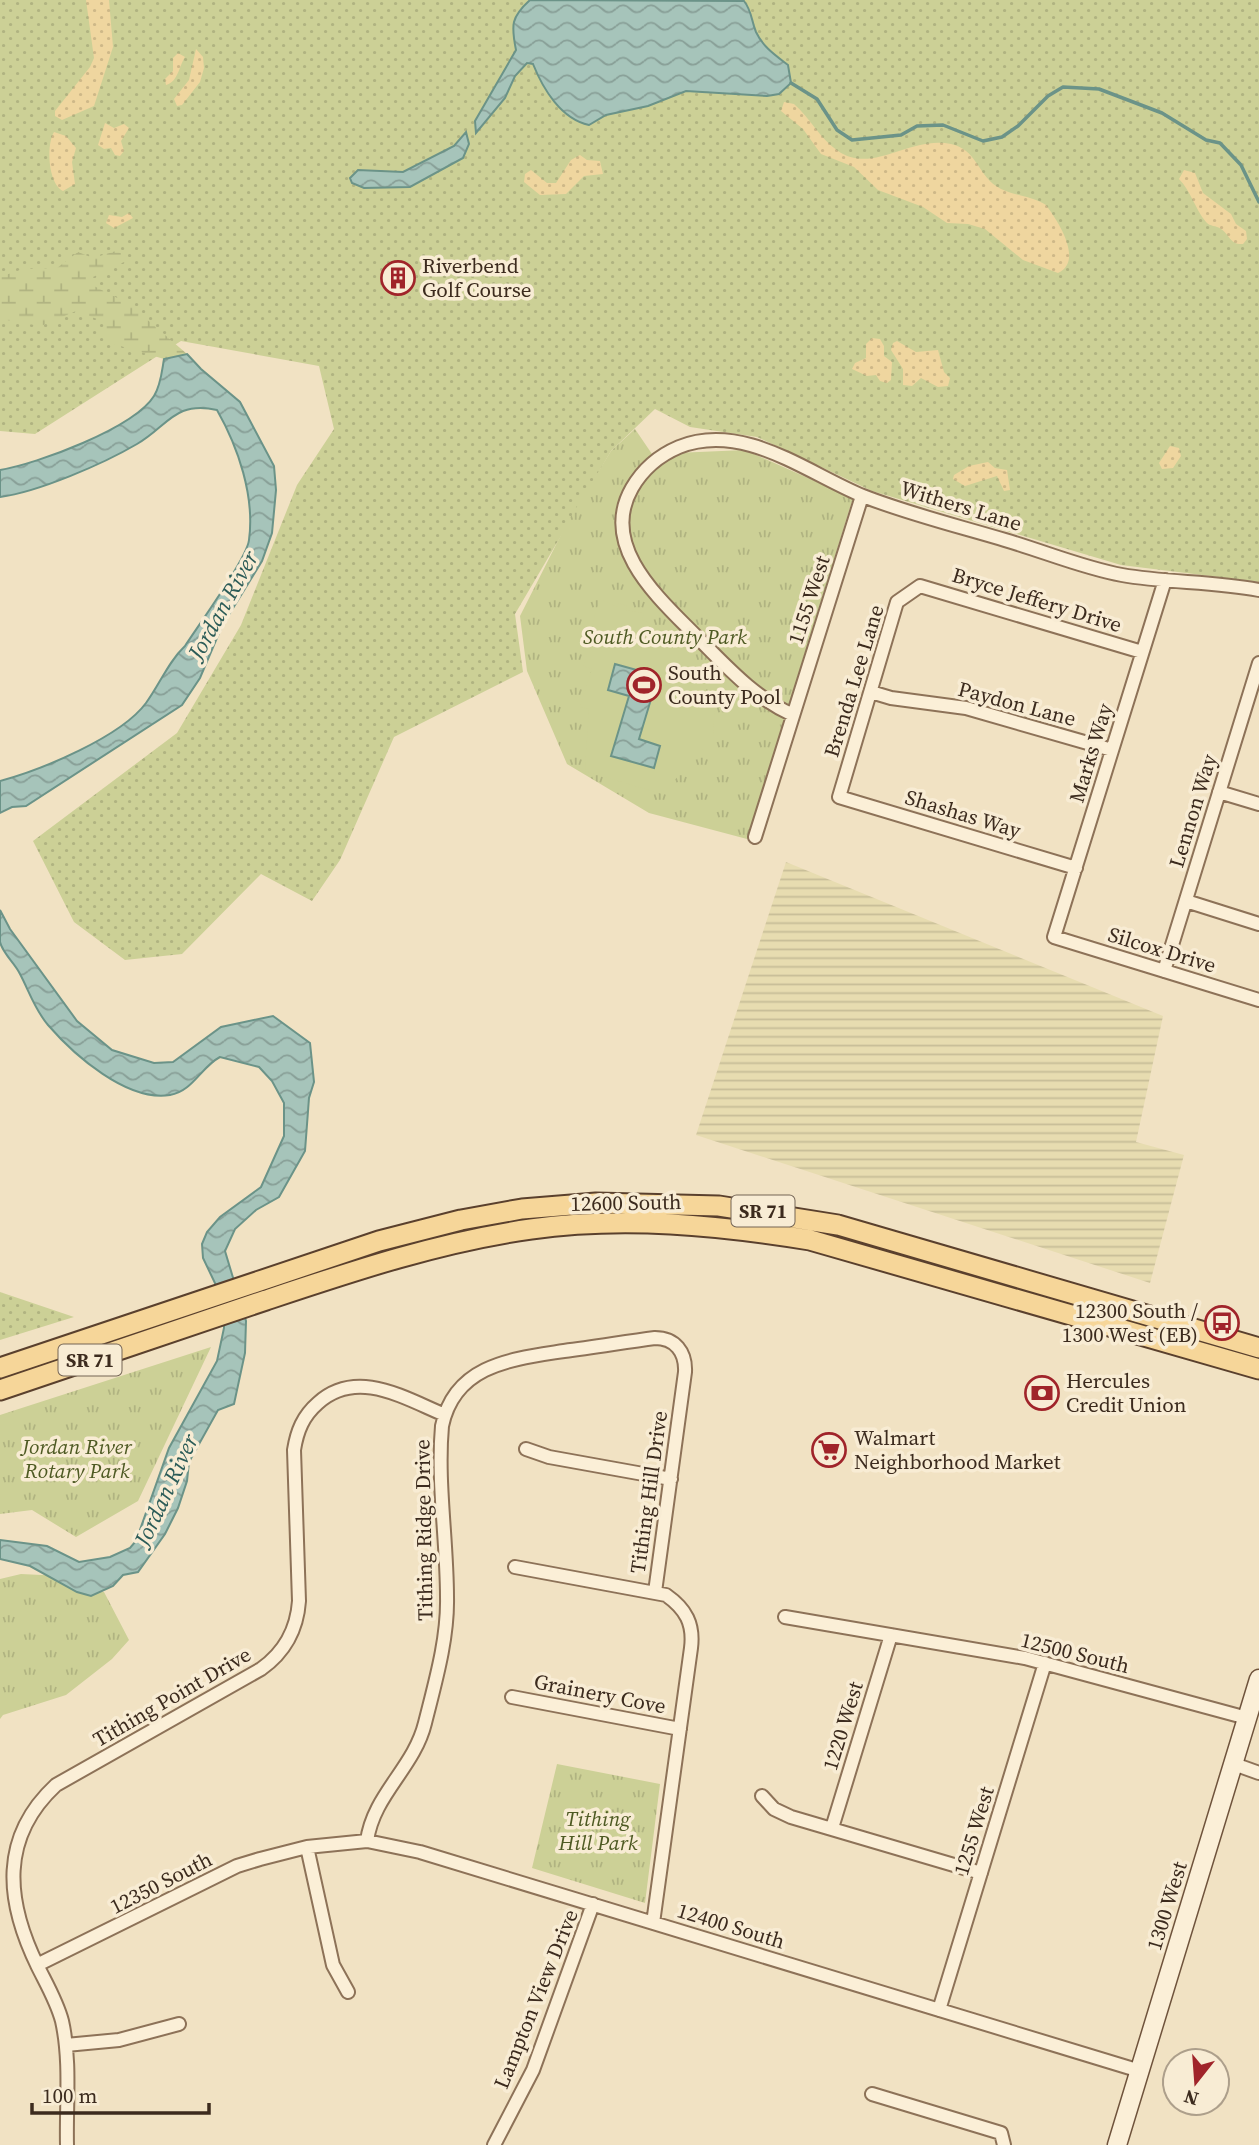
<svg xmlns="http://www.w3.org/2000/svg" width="1259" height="2145" font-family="'Source Serif 4',serif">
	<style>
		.farmland { fill: url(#farmland-rules) }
		.grass { fill: url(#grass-dots) }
		.wetland { fill: url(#wetland-marsh) }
		.sand { fill: url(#sand-dots) }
		.park { fill: url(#park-tufts) }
		.pitch { fill: #ccd096 }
		.water { fill: url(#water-waves); stroke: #6b9388; stroke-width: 2 }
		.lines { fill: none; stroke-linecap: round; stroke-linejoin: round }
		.stream { stroke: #6b9388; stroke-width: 3.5 }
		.street-casing { stroke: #8d7258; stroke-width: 16 }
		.secondary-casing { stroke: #6f533c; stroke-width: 21 }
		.primary-casing { stroke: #5a402d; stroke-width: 23 }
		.street { stroke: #fbefd7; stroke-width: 12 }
		.secondary { stroke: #fbefd7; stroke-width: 18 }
		.primary { stroke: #f6d699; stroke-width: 19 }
		.labels { text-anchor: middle; stroke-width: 7; stroke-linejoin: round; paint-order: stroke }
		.shield { fill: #f8ecd4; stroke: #746555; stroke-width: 2 }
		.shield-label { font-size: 19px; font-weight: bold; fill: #3c2b1e }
		.poi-label { font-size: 21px; fill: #3c2b1e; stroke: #f8ecd4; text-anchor: start }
		.street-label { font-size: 21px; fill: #3c2b1e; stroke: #f8ecd4 }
		.park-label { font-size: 21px; font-style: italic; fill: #4e5a23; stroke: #f8ecd4 }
		.water-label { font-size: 23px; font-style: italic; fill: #2c5c58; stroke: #f8ecd4 }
	</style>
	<defs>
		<pattern id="farmland-rules" width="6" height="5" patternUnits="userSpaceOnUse" patternTransform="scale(1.75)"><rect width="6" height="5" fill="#e7dcb0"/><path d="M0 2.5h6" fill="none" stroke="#c7bd97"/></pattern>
		<pattern id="grass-dots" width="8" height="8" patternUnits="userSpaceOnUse" patternTransform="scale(1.75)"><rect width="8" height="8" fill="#ccd096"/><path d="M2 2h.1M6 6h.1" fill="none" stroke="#b0b381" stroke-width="1.8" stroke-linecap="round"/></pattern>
		<pattern id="wetland-marsh" width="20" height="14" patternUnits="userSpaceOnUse" patternTransform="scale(1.75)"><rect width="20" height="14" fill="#ccd096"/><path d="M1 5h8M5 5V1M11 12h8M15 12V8" fill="none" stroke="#b0b381"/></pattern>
		<pattern id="sand-dots" width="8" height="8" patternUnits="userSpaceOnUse" patternTransform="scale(1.75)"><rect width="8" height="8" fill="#efd69f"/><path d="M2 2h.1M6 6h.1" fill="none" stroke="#ceb888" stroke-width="1.8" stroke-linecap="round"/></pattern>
		<pattern id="park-tufts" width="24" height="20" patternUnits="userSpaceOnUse" patternTransform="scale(1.75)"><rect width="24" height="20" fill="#ccd096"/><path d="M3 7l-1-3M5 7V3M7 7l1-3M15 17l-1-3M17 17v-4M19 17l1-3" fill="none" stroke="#b0b381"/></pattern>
		<pattern id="water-waves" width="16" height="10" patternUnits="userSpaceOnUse" patternTransform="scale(1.75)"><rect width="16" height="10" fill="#a6c4ba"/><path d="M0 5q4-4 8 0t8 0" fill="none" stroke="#889f97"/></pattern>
	</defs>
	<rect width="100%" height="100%" fill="#f1e2c3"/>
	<path class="farmland" d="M786,862l377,154 -27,126 48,13 -34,128 -454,-148z"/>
	<path class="grass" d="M0,0h1259v582l-138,-17 -249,-74 -115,-54 -67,-10 -35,-18 -44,42 -96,163 8,58 -129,65 -54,123 -28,41 -51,-27 -79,80 -57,6 -51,-38 -41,-81 144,-108 64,-108 56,-140 37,-56 -15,-63 -138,-25 -146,93 -35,-3z
		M0,1292l74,25 -74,23z"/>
	<path class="wetland" d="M116,251l9,4 -1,7 -31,15 -3,7 39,20 58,50 -23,5 -57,-17 -5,-7 3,-13 -29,-11 -35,15 -41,-7v-42l23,-8 34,-1 21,-16 15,6z"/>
	<path class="sand" d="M86,0h23l4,47 -19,59 -32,14 -7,-4v-5l35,-44 4,-9z
		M196,49l7,8 1,11 -4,14 -18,23 -5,1 -3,-7 15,-19z
		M178,53l7,4c-6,9 -7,25 -19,28l-1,-6 8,-8v-13z
		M784,102l10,2c16,14 26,35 44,47 34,24 73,-16 113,-7 26,6 26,29 45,42 14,10 35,9 50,19 12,16 38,56 12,68l-35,-13 -38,-31 -17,-5 -21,-1 -24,-16 -45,-17 -24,-23 -33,-13 -18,-25 -22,-18z
		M105,123l9,5 10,-4 5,4 -8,13 3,10 -4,5 -5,-1 -4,-7 -7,1 -6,-4z
		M54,132l12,4 10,12 -4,14 3,22 -12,7c-15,-7 -17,-46 -9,-59z
		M580,155l7,5 13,1 3,13 -19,2 -18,18 -26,1 -16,-13 1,-8 6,-4 16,13h9l15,-23z
		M1184,170l11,3 8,20 28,21 5,10 10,7 1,8 -4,5c-13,1 -13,-9 -22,-15 -5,-4 -11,-2 -15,-7 -11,-13 -15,-31 -27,-43z
		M129,213l4,5 -19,10 -8,-5 3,-8 13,2z
		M872,338l8,1 4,7v10l8,6 -1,18 -4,3 -7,-2 -4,-6 -9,1 -15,-7 3,-6 11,-5v-14z
		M897,341l19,11 22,-2 6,22 6,6 -2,8 -10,1 -17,-9 -9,8 -9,-1v-16l-12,-19 2,-7z
		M1170,446l9,2 2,8 -8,12 -11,1 -3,-6z
		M988,462l7,6 12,2 3,20 -6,1 -7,-15 -32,10 -12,-7 1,-4 15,-9z"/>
	<path class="park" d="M635,429l17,25 93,-4 108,48 -106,341 -98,-26 -82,-49 -40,-93 -7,-55 48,-95 43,-70z
		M211,1347l-73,154 -62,36 -44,-27 -32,4v-99z
		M21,1574l41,2 15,12 27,4 25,48 -17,19 -46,36 -63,20 -3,4v-140z
		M557,1764l103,20 -15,119 -113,-35z"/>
	<path class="pitch" d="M600,599l17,8 1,-4 9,3 -1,4 18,3 -2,7c17,5 28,21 39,34l-3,4 37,42 -2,38 -51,56 -77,-23 4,-62 -9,-2 12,-38 -9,-3 4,-12 -4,-1z"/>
	<path class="water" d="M530,0l214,1c8,10 7,19 12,31 7,15 19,23 32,33l3,18 -12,11 -12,2 -81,-5 -38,15 -42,9 -17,10c-28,-6 -46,-36 -56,-61l-6,-1 -12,13 -10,22 -29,35 -1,-12 41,-71c-5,-25 -5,-33 14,-50z
		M466,132l3,12 -6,14 -53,29 -46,1 -12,-5 -2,-5 8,-8 45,2 51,-26z
		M187,354l14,15 39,33 34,64 2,24 -4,43 -10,28 -40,65 -22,52 -18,27 -156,101 -14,1 -12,6v-32c41,-11 121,-44 146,-78 14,-19 22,-41 39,-57 13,-20 62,-88 64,-106 6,-44 -11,-93 -32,-130 -42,-10 -50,17 -80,34 -34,20 -99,48 -137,53v-27c37,-6 134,-42 154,-74 7,-11 8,-26 10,-37z
		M615,664l43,12 -19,63 21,7 -6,22 -43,-12 18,-60 -21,-6z
		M0,910l10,19 67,92 35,29 42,13 19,-1 48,-35 52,-11 37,27 4,39 -5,16 -4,53 -26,46 -23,13 -21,19 -10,22 21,70 -1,32 -11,51 -16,6 -29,52 -2,19 -9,27 -13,26 -27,38 -15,3 -10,11 -22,10 -14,-4 -47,-26 -30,-7v-19l47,6 32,16 31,-5 20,-9 6,-7 33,-93 48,-87 7,-33v-26l-21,-44 -1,-14 5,-12 13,-15 41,-30 23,-51v-33l-12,-22 -13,-14 -39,-10c-19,10 -27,34 -50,38 -43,7 -96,-40 -122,-70 -13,-15 -19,-34 -28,-51 -5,-11 -17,-20 -20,-32 0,-9 0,-22 0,-32z"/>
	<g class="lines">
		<path class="stream" d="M791,83l26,16 20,31 15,10 49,-5 16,-9 26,-1 40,16 19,-4 16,-11 30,-30 15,-9 36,2 63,24 44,27 14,3 21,22 18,37"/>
		<g class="street-casing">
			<path id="street" d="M1165,580l-111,357 205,63
				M871,692l20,6 75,10 146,42
				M793,715c-38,-17 -65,-47 -94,-76 -38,-39 -101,-92 -67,-151 11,-19 28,-33 47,-41 64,-26 128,26 184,49 46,18 95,30 142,44 38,11 78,28 117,35 45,8 92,6 137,15
				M1219,792l40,12
				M755,837l107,-341
				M1076,868l-237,-71 58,-195 23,-16 222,66
				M1186,901l73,23
				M1164,971l95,-308
				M526,1449l23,8 122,22
				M515,1567l151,28c20,14 28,29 25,53l-38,275
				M785,1617l240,41 222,60
				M512,1697l168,32
				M1234,1764l25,9
				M762,1796l12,13 17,8 190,56
				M832,1828l59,-193
				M367,1841c6,-46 47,-73 58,-118 10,-40 23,-84 22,-126 0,-57 -10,-115 -5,-171 13,-62 71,-67 122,-75 31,-4 61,-9 91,-13 20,0 31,14 30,34l-30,220
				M307,1847l26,118 15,27
				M37,1965l200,-99 23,-7 47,-12 60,-6 53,11 720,219
				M939,2010l106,-347
				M66,2045l53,-5 60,-16
				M872,2094l129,39 3,12
				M67,2145c-1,-40 4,-84 -5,-124 -5,-19 -15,-36 -24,-54 -33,-67 -38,-130 18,-182l205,-116c24,-17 36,-39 38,-68l-5,-151c3,-19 9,-34 24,-47 39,-35 86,-5 127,12
				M494,2145l39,-75 60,-166"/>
		</g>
		<g class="secondary-casing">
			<path id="secondary" d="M1117,2145l142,-466"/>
		</g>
		<g class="primary-casing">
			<path id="primary" d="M0,1368l379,-127 82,-21 61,-11 74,-6 123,3 119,19 421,123
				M0,1390c89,-30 177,-60 266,-90 87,-29 173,-58 265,-71 93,-13 186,-4 279,11l449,129"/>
		</g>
		<use href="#street" class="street"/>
		<use href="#secondary" class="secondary"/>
		<use href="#primary" class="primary"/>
	</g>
	<defs>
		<g id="building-ring" transform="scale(1.75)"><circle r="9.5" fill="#f8ecd4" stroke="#a0242a" stroke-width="1.5"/><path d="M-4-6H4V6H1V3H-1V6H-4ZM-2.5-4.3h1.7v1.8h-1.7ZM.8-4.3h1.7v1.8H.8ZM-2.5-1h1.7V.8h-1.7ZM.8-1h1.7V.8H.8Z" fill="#a0242a"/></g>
		<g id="stadium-ring" transform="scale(1.75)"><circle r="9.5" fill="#f8ecd4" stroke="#a0242a" stroke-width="1.5"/><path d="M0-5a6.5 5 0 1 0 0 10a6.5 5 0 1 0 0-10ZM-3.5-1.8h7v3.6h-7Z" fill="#a0242a"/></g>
		<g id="bus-ring" transform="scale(1.75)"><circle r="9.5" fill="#f8ecd4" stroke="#a0242a" stroke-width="1.5"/><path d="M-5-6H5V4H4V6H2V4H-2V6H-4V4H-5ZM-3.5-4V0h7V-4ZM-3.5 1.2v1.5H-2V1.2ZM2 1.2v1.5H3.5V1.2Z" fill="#a0242a"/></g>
		<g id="bank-ring" transform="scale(1.75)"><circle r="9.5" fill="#f8ecd4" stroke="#a0242a" stroke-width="1.5"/><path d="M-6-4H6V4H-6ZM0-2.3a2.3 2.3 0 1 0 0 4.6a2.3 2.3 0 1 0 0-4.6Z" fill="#a0242a"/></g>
		<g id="supermarket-ring" transform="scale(1.75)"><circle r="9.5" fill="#f8ecd4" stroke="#a0242a" stroke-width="1.5"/><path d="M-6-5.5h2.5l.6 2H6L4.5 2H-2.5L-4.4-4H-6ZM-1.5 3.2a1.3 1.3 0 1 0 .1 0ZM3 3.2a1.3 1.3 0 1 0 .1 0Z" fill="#a0242a"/></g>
	</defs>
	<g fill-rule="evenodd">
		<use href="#building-ring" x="398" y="278"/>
		<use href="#stadium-ring" x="644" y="685"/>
		<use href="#bus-ring" x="1222" y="1323"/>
		<use href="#bank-ring" x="1042" y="1393"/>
		<use href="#supermarket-ring" x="829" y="1450"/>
	</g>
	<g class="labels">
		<g class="shield">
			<rect x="731.5" y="1195.5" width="63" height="31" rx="5"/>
			<rect x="58.5" y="1344.5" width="63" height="31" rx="5"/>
		</g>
		<g class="shield-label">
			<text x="763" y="1218">SR 71</text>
			<text x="90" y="1367">SR 71</text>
		</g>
		<g class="poi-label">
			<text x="422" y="273">Riverbend<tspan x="422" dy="24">Golf Course</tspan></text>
			<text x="668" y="680">South<tspan x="668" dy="24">County Pool</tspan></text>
			<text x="1198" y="1318" text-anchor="end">12300 South /<tspan x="1198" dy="24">1300 West (EB)</tspan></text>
			<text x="1066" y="1388">Hercules<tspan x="1066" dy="24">Credit Union</tspan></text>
			<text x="854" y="1445">Walmart<tspan x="854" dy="24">Neighborhood Market</tspan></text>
		</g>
		<g class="street-label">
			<text transform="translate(961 506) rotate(17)" y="7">Withers Lane</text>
			<text transform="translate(809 600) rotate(-72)" y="7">1155 West</text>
			<text transform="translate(1037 600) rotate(17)" y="7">Bryce Jeffery Drive</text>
			<text transform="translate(854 681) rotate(-73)" y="7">Brenda Lee Lane</text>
			<text transform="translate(1017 704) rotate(15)" y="7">Paydon Lane</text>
			<text transform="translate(1091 753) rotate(-73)" y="7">Marks Way</text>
			<text transform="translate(1193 811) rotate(-73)" y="7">Lennon Way</text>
			<text transform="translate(963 814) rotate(17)" y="7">Shashas Way</text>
			<text transform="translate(1162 950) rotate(17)" y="7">Silcox Drive</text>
			<text transform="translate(626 1203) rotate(-1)" y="7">12600 South</text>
			<text transform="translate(649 1492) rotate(-82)" y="7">Tithing Hill Drive</text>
			<text transform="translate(424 1530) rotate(-91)" y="7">Tithing Ridge Drive</text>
			<text transform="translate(1075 1653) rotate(14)" y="7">12500 South</text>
			<text transform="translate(600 1694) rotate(11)" y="7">Grainery Cove</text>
			<text transform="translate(172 1697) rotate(-30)" y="7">Tithing Point Drive</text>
			<text transform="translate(843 1726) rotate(-73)" y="7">1220 West</text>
			<text transform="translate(974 1831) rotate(-73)" y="7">1255 West</text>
			<text transform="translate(161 1883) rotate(-27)" y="7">12350 South</text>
			<text transform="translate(1167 1906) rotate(-73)" y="7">1300 West</text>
			<text transform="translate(731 1926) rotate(17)" y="7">12400 South</text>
			<text transform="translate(536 1999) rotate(-68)" y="7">Lampton View Drive</text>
		</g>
		<g class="park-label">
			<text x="665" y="644">South County Park</text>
			<text x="77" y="1454">Jordan River<tspan x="77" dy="24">Rotary Park</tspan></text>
			<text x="598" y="1826">Tithing<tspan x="598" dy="24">Hill Park</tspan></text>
		</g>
		<g class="water-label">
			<text transform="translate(223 605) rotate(-61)" y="8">Jordan River</text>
			<text transform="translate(166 1490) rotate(-65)" y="8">Jordan River</text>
		</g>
	</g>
	<g transform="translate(1196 2082) rotate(197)"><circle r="33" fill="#f8ecd4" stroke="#ad9f8b" stroke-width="2"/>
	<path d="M0-5L12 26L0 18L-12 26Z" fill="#a0242a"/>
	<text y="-10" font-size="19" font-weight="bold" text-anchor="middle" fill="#3c2b1e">N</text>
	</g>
	<path d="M32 2103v10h177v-10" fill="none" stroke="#3c2b1e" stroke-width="3.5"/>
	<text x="42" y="2103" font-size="21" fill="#3c2b1e" stroke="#f8ecd4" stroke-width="5" paint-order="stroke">100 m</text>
</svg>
